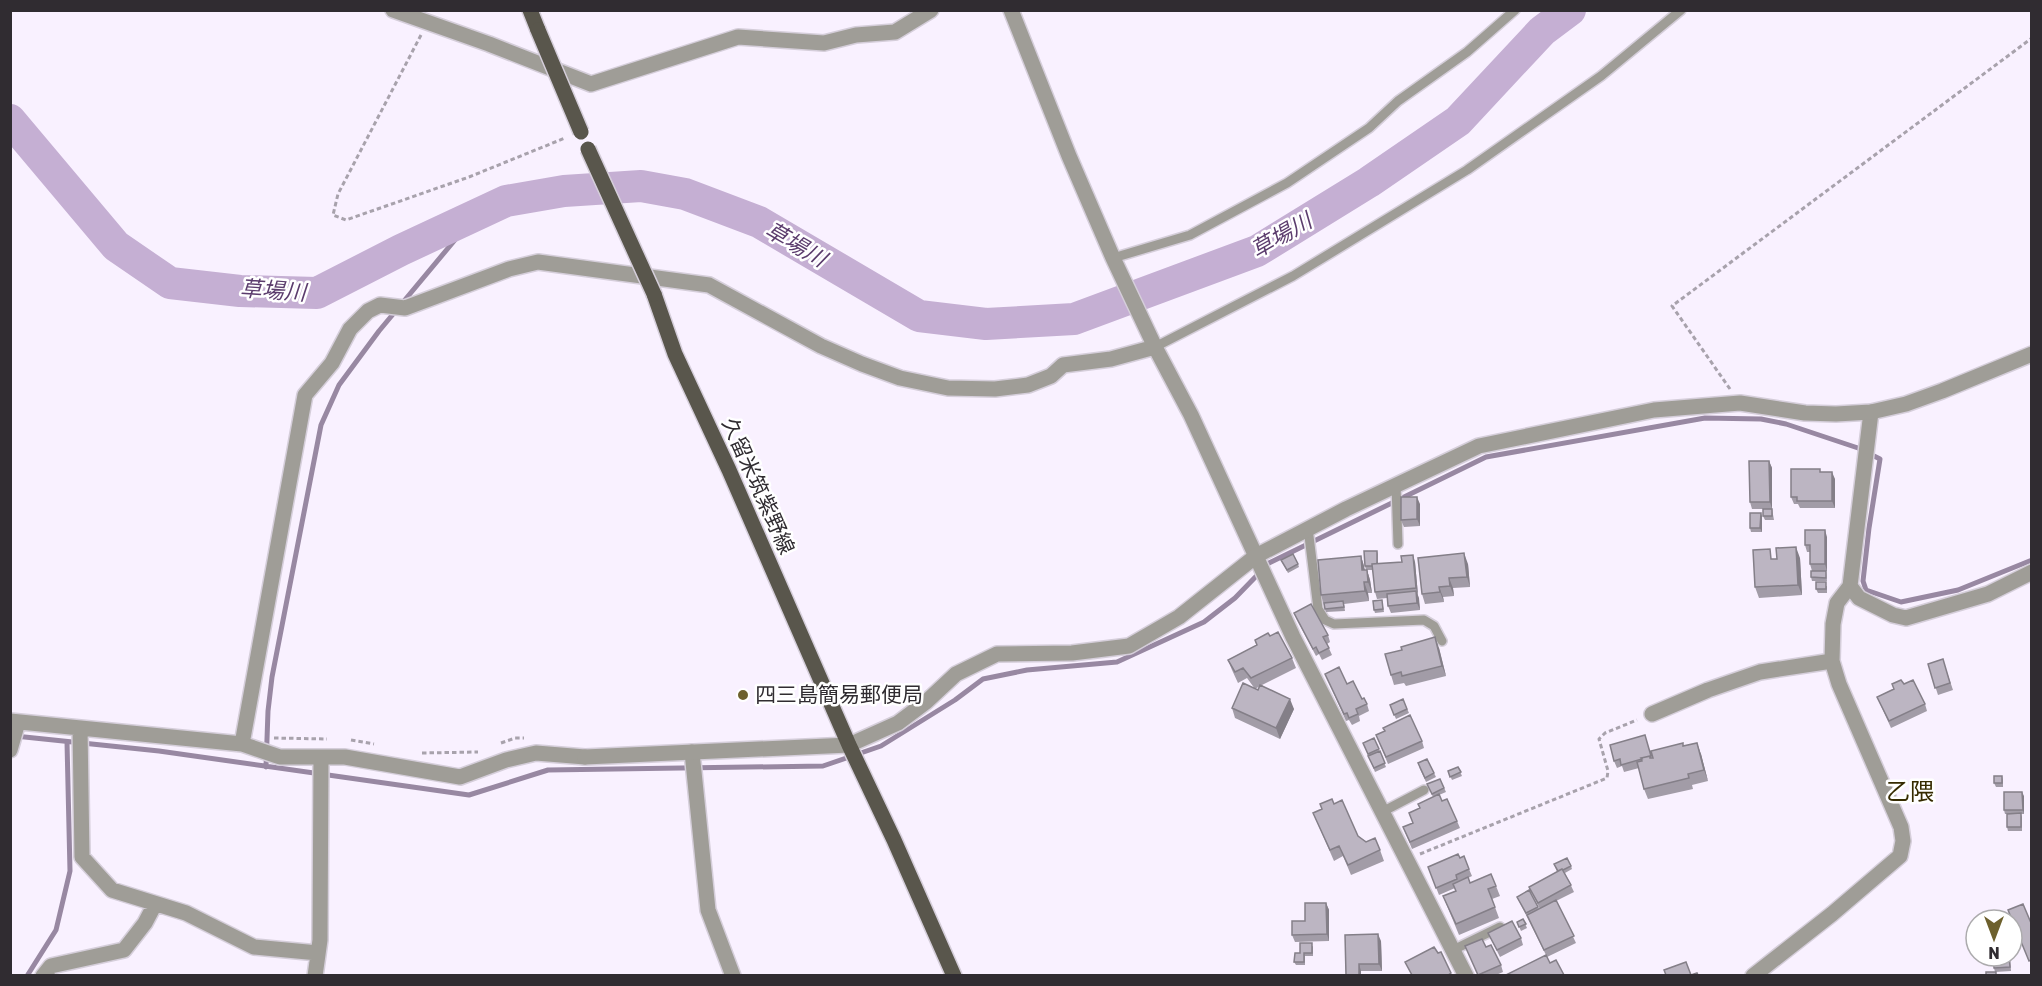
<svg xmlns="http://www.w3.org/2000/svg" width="2042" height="986" font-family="Rubik,'Noto Sans JP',sans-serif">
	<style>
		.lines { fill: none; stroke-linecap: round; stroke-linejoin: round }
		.stream { stroke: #9888a2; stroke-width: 5 }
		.river { stroke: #c5afd3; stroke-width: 32 }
		.service-casing { stroke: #d5ceda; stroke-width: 12 }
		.minor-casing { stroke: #d5ceda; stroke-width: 18 }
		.tertiary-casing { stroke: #d5ceda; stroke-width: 18 }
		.primary-casing { stroke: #d5ceda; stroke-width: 18 }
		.path { stroke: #a8a2ac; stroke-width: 3; stroke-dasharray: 4.5 3; stroke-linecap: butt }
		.service { stroke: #9f9d97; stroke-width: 9 }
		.minor { stroke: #9f9d97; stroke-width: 15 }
		.tertiary { stroke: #9f9d97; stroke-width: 15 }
		.primary { stroke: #59564c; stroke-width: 15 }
		.primary-bridge-casing { stroke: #d5ceda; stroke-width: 18; stroke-linecap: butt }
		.primary-bridge { stroke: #59564c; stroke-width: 15 }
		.wall { fill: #a29ca7 }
		.shaded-wall { fill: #847f88 }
		.building { fill: #bcb5c2; stroke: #847f88; stroke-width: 1.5 }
		.poi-dot { fill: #6d602d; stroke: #fff; stroke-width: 2 }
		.labels { text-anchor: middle; stroke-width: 5; stroke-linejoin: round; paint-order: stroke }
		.street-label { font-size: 21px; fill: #302c31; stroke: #fff }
		.poi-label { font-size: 21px; fill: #302c31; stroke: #fff; text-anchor: start }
		.water-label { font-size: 22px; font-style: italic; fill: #5b3c6d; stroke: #fff }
		.quarter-label { font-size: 24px; fill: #352a00; stroke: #fff }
	</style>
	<rect width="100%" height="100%" fill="#f9f1ff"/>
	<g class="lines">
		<path class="stream" d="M15,736l144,15 310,44 79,-25 275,-4 58,-20 74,-46 28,-21 44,-9 90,-8 87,-40 31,-24 34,-35 217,-106 219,-39 56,1 25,5 72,24 22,11 -11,69 -6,53 3,9 35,12 57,-12 74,-30
			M266,767l2,-56 4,-34 49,-252 18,-40 40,-54 95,-114
			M27,976l29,-46 14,-59 -3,-129"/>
		<path class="river" d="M10,120l106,126 54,37 70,8 77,2 84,-43 105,-49 58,-10 77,-5 44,8 74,28 160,94 67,8 88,-5 183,-68 112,-69 89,-61 84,-90 28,-21"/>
		<g class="service-casing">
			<path id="service" d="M1113,258l77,-23 97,-52 82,-55 29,-27 69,-49 48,-42
				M1155,347l138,-71 174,-106 134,-94 80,-66
				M1396,485l2,59
				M1308,528l10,81 7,11 9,4 90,-4 10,6 8,15
				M1382,812l42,-22
				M1453,950l47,-23"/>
		</g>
		<g class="minor-casing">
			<path id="minor" d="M393,10l96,34 102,40 147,-47 86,6 32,-8 39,-3 36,-22
				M1011,10l58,146 44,102 42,89 36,68 102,222 173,339
				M1850,586l9,12 34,17 13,3 82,-24 44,-22
				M1652,714l56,-24 52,-18 72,-11
				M10,721l232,23 38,13h65l115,20 46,-17 30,-7 49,4
				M80,728l2,129 30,33 74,23 68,34 64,6
				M242,744l63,-349 27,-32 18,-34 18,-18 12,-6 25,3 104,-39 29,-7 171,23 112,61 41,18 38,14 48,10 47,1 33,-4 23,-9 12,-11 48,-6 44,-12
				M10,750l8,-28
				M692,752l16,158 25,66
				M43,976l8,-10 73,-16 21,-27 10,-19
				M315,976l5,-36 1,-182
				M1753,976l79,-62 68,-58 3,-15 -2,-14 -62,-143 -7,-23 1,-37 4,-21 13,-17 21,-174"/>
		</g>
		<g class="tertiary-casing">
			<path id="tertiary" d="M585,757l264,-12 49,-22 28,-21 30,-28 41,-20 75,-1 57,-7 50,-29 77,-61 90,-47 133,-63 175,-36 86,-7 65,10 31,1 35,-2 35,-8 36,-13 90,-37"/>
		</g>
		<g class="primary-casing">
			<path id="primary" d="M530,10l8,20
				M654,294l21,60 54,116 120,275 45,95 60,136"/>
		</g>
		<path class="path" d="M421,35l-83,159 -5,21 13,5 123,-43 96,-39
			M1730,389l-58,-83 360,-268
			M274,738l53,1
			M351,740l23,4
			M501,743l14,-5h9
			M422,753l56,-1
			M1420,854l187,-76 1,-7 -9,-32 6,-6 32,-13"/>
		<use href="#service" class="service"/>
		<use href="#minor" class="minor"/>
		<use href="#tertiary" class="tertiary"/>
		<use href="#primary" class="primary"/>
		<g class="primary-bridge-casing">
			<path id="primary-bridge" d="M538,30l43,102
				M588,149l66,145"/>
		</g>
		<use href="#primary-bridge" class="primary-bridge"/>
	</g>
	<path class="wall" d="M1769,461l3,7v41l2,11h-9l-2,-4v-7h-11l-2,-7z
		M1821,472l14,7v29h-35l-2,-4h-4l-3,-7z
		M1420,504v22l-16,1 -3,-7z
		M1762,516v16h-11l-1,-4z
		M1827,537v34h-1l1,10h-15l-1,-4 1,-6 -2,-7v-12h-3l-2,-7z
		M1377,551l1,3v10l37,-2 3,33 2,15 -29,3 -3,-7 -1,-8 -10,1 -2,-7 -2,-22h-6l3,10 2,13h-4l1,8 -25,3 1,7 -19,1 -5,-17 40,-39 4,14h1l-1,-4z
		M1800,558l2,37 -43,3 -4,-11 19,-28z
		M1281,560l17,4 1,3 -11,6z
		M1468,564l2,23 -17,1 1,8 -11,1 1,5 -19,2 -3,-10z
		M1827,586v7h-9l-2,-4z
		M1382,600l2,12 -9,1 -1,-3z
		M1294,613l34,22 2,7 -3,2 5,11 -10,5 -3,-6 -3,2 -19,-36z
		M1270,636l22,22 4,10 -34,17 32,24 -14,30 -45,-21 -3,-10 26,-18 2,-4 -5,3 -8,-11 -9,5 -6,-13 -4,-10 29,-15 -2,-5z
		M1439,648l7,28 -40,10 -2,-3 -10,2 -3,-10 11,-25z
		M1928,664l17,2 8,24 -15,5z
		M1325,674l22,10 20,20 2,7 -10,5 1,5 -8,4 -3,-5 -3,1z
		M1904,684l21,20 2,7 -36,17 -14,-31z
		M1403,699l6,14 -13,6 -6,-14z
		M1376,735l46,6 2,7 -36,16z
		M1374,738l12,29 -11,5 -12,-29z
		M1647,742l5,16 32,-12 17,8 7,27 -16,4 1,4 -45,10 -4,-10 -5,-21 -15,4 -2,-6 -5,2 -3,-7z
		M1419,767l15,6 2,4 -10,5z
		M1458,767l4,9 -10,4 -4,-9z
		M2002,776l1,4v7h-7l-2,-4z
		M1440,779l6,13 -7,3 3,6 15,20 3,7 -48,21 -9,-22 10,-4 -4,-10 11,-5 13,-11 -6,-13z
		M2024,796v18h-3l1,3v14h-14l-1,-4v-13h-2l-1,-4z
		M1334,804l24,32 22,14 4,11 -33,14 -8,-19 -9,5 -21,-48z
		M1460,858l9,11 3,7 -4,2 2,5 26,3 4,10 -8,3 7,19 -40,17 -16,-39 13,-5 -1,-3 -16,7 -11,-28z
		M1554,864l17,2 1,3 -7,4 9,19 -18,9 20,42 -29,14 -30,-60 21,10 1,2h1l-11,-22 28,-15z
		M1326,903l3,7v31l-34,1 -3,-7 13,-14z
		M1523,919l4,9 -6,3 -4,-9z
		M1488,933l33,5 2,7 -23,12z
		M1345,935l36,6 1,30h-21v4h-15z
		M1313,946v10h-8v9h-9l-2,-3 6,-9z
		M1465,946l21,1 15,18 2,7 -7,3h-18z
		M1993,956h17l1,15 -16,1 -1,-4z"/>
	<path class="shaded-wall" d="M1769,461l3,7v41l-2,-7z
		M1832,472l3,7v29l-3,-7z
		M1417,497l3,7v22l-3,-7z
		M1761,513l1,3v16l-2,-4z
		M1825,530l2,7v34l-2,-7z
		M1796,547l4,11 2,37 -4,-10z
		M1464,553l4,11 2,23 -3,-10z
		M1413,555l2,7 3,33 -2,-7z
		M1361,556l3,10 2,15 -4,-11z
		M1367,570l3,10 2,13 -4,-11z
		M1449,578l4,10 1,8 -4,-10z
		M1364,582l4,11 1,8 -4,-10z
		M1439,587l4,10 1,5 -4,-10z
		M1416,591l3,7 1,12 -3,-7z
		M1435,637l4,11 7,28 -4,-10z
		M1290,699l4,10 -14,30 -4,-11z
		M1697,743l4,11 7,27 -4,-11z
		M2022,792l2,4v18l-1,-4z
		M1326,903l3,7v31l-2,-7z
		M1378,934l3,7 1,30 -3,-7z
		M1359,964l2,7v4h-2z"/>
	<path class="building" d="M1749,461h20l1,41h-20z
		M1791,469h29v3h12v29h-35v-4h-6z
		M1401,497h16v22l-16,1z
		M1763,509h9v7h-9z
		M1750,513h11l-1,15h-10z
		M1805,530h20v34h-15v-19h-5z
		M1796,547l2,38 -43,2 -2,-37 17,-1 1,10h6l-1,-11z
		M1364,551h13v13h-5v2h-7z
		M1464,553l3,24 -18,1 1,8 -11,1 1,5 -18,2 -4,-36z
		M1293,554l5,10 -11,6 -6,-10z
		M1413,555l3,33 -41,4 -3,-28 30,-2 -1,-6z
		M1361,556l1,14h5l1,12h-4l1,9 -44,4 -3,-35z
		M1811,571h15v7l-15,-1z
		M1816,582h10v7h-10z
		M1416,591l1,12 -29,3 -1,-12z
		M1382,600l1,9 -9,1 -1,-9z
		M1343,601l1,6 -19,2 -1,-6z
		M1311,604l17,31 -5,2 6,11 -10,5 -3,-6 -3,2 -19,-36z
		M1278,632l14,26 -41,20 -8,-10 -8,4 -7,-12 29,-15 -2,-5 13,-7 2,3z
		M1435,637l7,29 -40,10 -1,-4 -10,3 -6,-21 17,-4 -1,-3z
		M1943,659l7,24 -15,5 -7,-24z
		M1339,667l8,17 6,-3 9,18 2,-1 3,6 -11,5 2,5 -9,4 -2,-5 -3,1 -19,-40z
		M1901,680l3,4 9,-4 12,24 -36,17 -12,-24 17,-8 -2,-5z
		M1243,683l15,7 2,-5 30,14 -14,29 -44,-20z
		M1403,699l4,10 -13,6 -4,-10z
		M1410,715l12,26 -36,16 -10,-22 9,-4 -2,-3z
		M1645,735l6,21 -10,2 1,1 -21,6 -1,-6 -6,2 -4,-16z
		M1374,738l5,11 -11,5 -5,-11z
		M1683,743v3l14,-3 7,27 -16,4 1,4 -45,11 -7,-27 5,-1 -1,-3 9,-2v2h3l-2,-7z
		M1380,751l5,12 -11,5 -6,-12z
		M1427,759l7,14 -9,5 -7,-15z
		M1458,767l3,5 -11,5 -2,-6z
		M1994,776h8v7h-8z
		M1440,779l4,9 -12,6 -5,-10z
		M2004,792h18l1,18h-19z
		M1439,794l3,7 5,-2 10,22 -47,21 -7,-15 10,-4 -4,-10 11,-5 -2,-4z
		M1332,799l2,5 8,-4 16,36 8,6 9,-4 5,12 -32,15 -9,-19 -9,4 -17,-37 9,-4 -2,-5z
		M2021,813v14h-14v-13z
		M1458,854l2,4 4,-2 5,13 -13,6 1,4 -21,9 -8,-21z
		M1567,858l4,8 -8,4 -1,-1 -4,2 -4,-7z
		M1562,869l9,16 -33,18 -9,-16z
		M1491,874l5,12 -8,3 7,18 -39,17 -13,-28 13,-5 -3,-7 15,-7 2,6z
		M1529,890l9,17 -12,6 -9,-16z
		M1556,900l18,36 -30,14 -17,-35z
		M1305,903h21l1,31 -35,1v-14h13z
		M2023,904l8,19v37l-2,1 -21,-51z
		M1523,919l3,5 -7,3 -2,-5z
		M1512,921l9,17 -24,12 -9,-17z
		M1972,925h4v20l-2,1z
		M1378,934l1,30h-20v11h-13l-1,-40z
		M1482,939l4,8 5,-2 10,20 -23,10 -13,-29z
		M1300,943h12v10h-8v9h-10l1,-9h5z
		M1434,947l4,6 3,-1 10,21 -3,2h-36l-7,-13z
		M1546,955l4,8 6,-3 8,15h-58z
		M1993,956h16l1,11 -16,1z
		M1686,962l5,13 6,-2 1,2h-32l-2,-5z
		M1986,972h10v3h-10z"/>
	<circle class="poi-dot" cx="743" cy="695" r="6"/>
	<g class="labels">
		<g class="street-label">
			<text transform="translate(758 486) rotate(66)" y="7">久留米筑紫野線</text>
		</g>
		<g class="poi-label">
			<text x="755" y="702">四三島簡易郵便局</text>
		</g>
		<g class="water-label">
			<text transform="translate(1281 235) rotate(-30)" y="8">草場川</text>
			<text transform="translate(796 244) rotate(30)" y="8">草場川</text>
			<text transform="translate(273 290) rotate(4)" y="8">草場川</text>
		</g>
		<g class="quarter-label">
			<text x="1910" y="800">乙隈</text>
		</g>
	</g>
	<rect width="2042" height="986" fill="none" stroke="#302c31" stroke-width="24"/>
	<g transform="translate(1994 938) rotate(180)"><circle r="28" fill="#ffffff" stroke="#acabad" stroke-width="1.5"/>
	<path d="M0-4.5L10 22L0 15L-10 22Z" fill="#6d602d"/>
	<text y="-9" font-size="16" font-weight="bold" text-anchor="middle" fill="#302c31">N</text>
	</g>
</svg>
